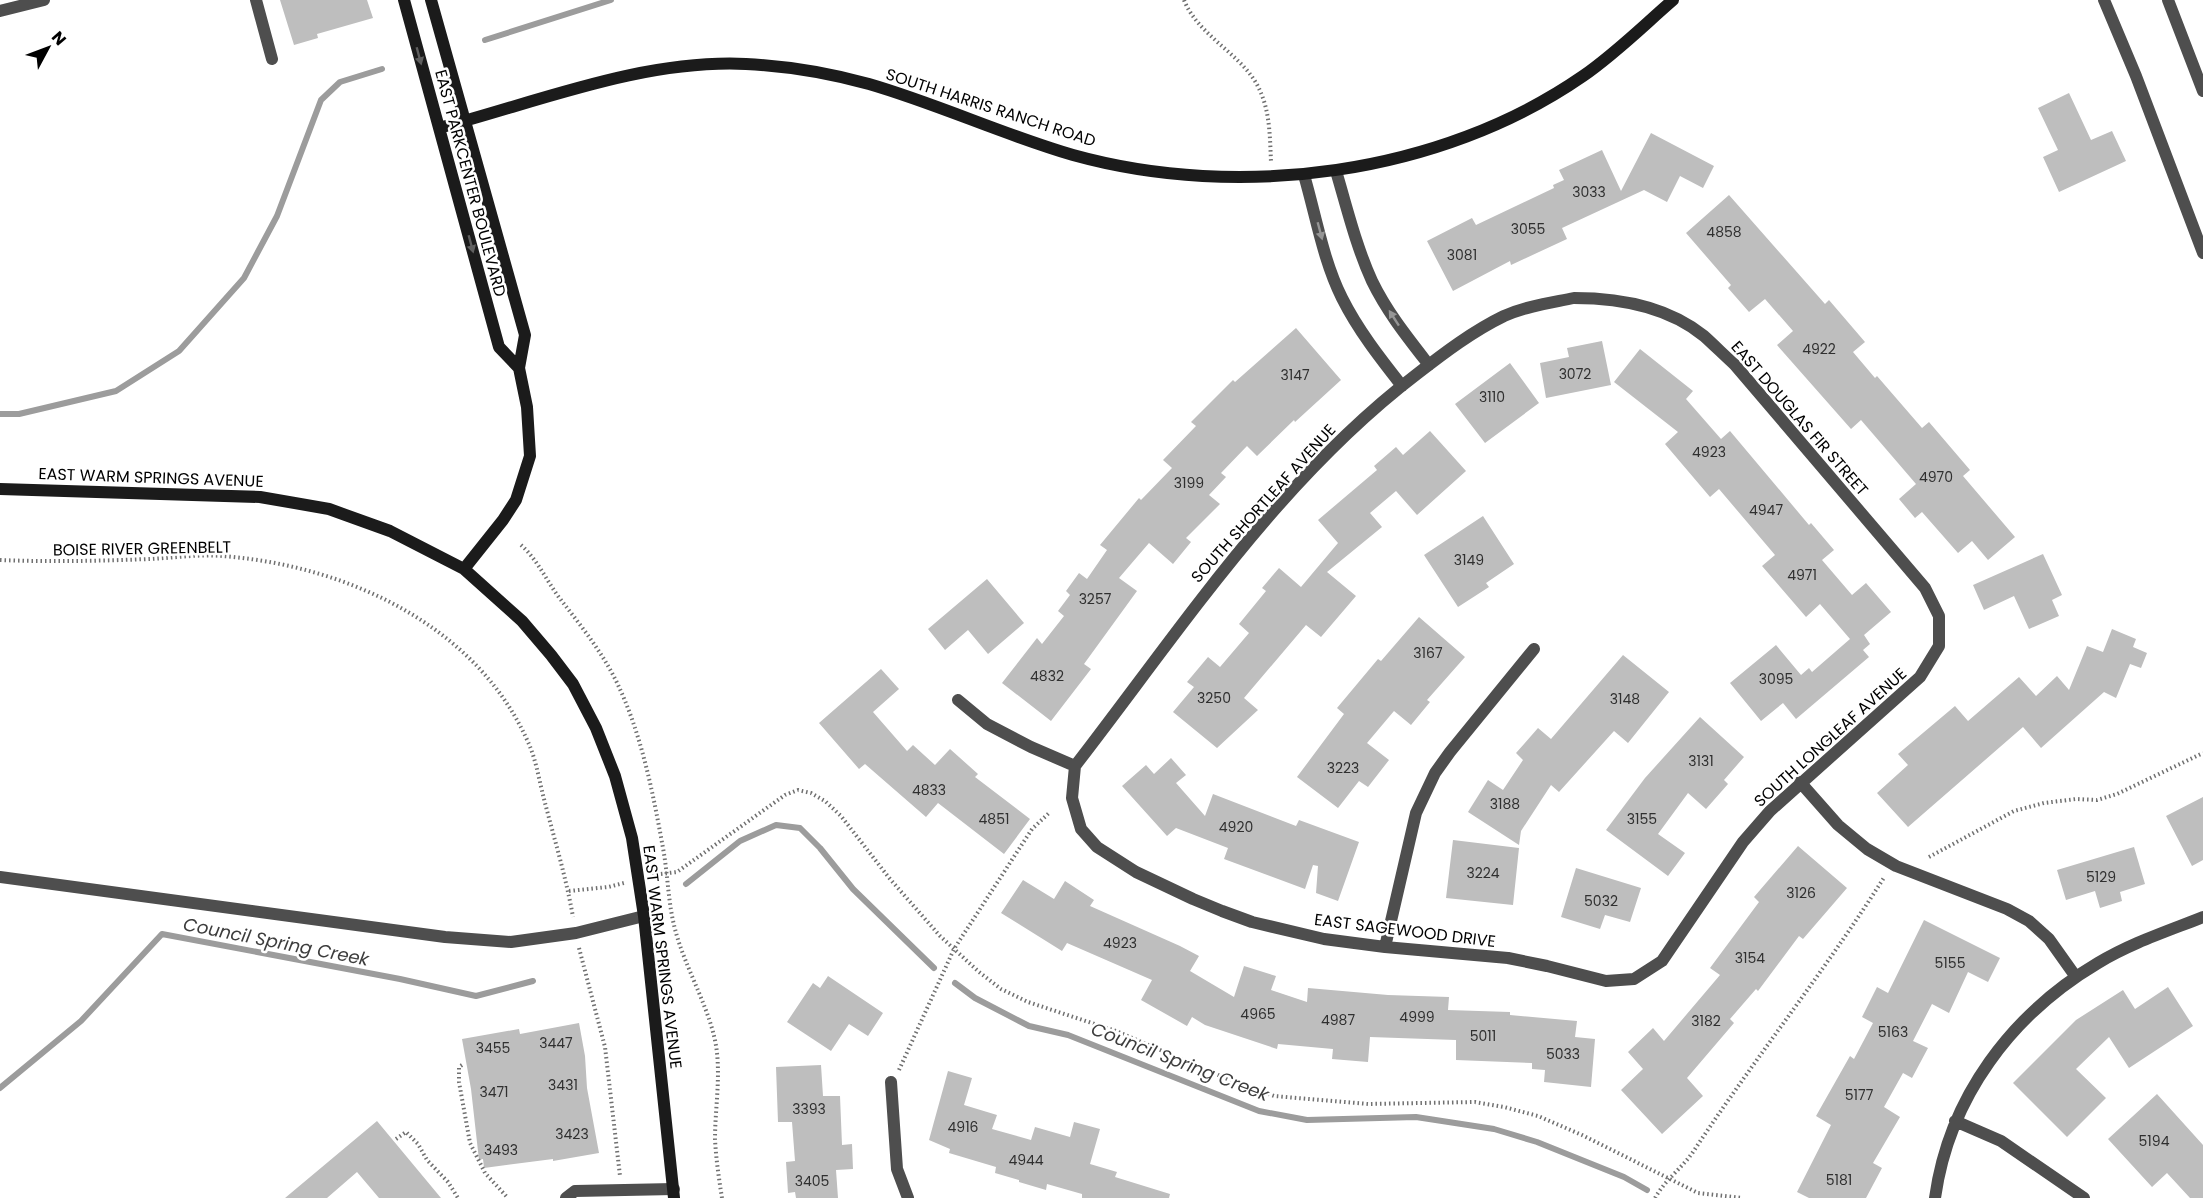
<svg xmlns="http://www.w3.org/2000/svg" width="2203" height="1198" font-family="Poppins,sans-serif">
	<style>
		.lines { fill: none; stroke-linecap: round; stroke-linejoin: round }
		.stream { stroke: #9c9c9c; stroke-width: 6 }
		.building { fill: #bebebe }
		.path { stroke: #707070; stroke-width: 4; stroke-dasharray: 1.5 3; stroke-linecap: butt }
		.lane { stroke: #4e4e4e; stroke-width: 12 }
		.street { stroke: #4e4e4e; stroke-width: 12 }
		.secondary { stroke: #1b1b1b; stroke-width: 12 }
		.oneway { fill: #5f5f5f }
		.oneway2 { fill: #959595 }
		.labels { text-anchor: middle; stroke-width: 5; stroke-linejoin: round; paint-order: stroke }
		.number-label { font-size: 14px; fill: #303030 }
		.street-label { font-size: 16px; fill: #000; stroke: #fff }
		.water-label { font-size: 18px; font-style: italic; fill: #3d3d3d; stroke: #fff }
	</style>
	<rect width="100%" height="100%" fill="#fff"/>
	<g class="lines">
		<path class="stream" d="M485,40l126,-40
			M0,414h19l97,-23 63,-40 65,-73 33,-62 44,-116 19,-18 42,-13
			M686,884l54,-43 36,-16 24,3 20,20 33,41 81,79
			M955,983l20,15 54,28 39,9 191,76 48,9 109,-3 78,12 43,13 87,35 23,13
			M0,1088l81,-67 81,-87 238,45 76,17 57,-15"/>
	</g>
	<path class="building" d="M280,0h87l6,18 -56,16 1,4 -24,7z
		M2069,93l22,47 21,-9 14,30 -67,31 -16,-35 15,-7 -20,-42z
		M1651,133l63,33 -11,22 -23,-12 -13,26 -23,-12 -82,38 5,11 -56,26 -1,-4 -57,30 -26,-50 45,-23 4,7 78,-37 -1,-3 11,-5 -5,-10 43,-20 19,41z
		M1729,195l96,109 4,-4 36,42 -12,10 22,26 2,-2 45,52 7,-6 41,48 -7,6 52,61 -27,23 -16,-19 -14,12 -36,-41 -7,6 -16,-19 17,-15 -55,-64 -10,9 -74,-84 16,-14 -28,-32 -16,13 -21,-24 3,-3 -45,-52z
		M1296,328l45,52 -46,42 -1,-2 -37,36 -10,-10 -26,27 5,4 -17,18 11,9 -34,34 5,4 -18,22 -24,-21 -30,35 18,13 -53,73 7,5 -40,52 -49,-38 35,-45 5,6 22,-28 -6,-5 12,-16 -4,-4 13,-18 8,6 20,-29 -7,-5 39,-47 2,2 31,-32 -9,-8 33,-34 -5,-4 42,-42 2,2z
		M1602,341l9,44 -65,13 -6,-35 29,-6 -2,-9z
		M1640,349l53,42 -7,8 35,40 9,-8 79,94 2,-2 23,27 -12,10 30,35 14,-12 25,29 -27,23 6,9 -7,6 6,7 -73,62 -13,-16 -22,18 -31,-38 46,-38 25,30 8,-7 3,4 38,-33 -30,-35 -14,13 -44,-51 13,-11 -56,-66 -9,8 -45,-53 13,-12 -64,-50z
		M1510,363l29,40 -54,40 -30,-39z
		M1430,431l36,40 -49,44 -21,-24 -26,22 12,14 -55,45 29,24 -35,41 -15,-12 -62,73 14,12 -41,38 -44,-36 21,-25 -7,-5 21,-25 12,10 29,-34 -10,-9 27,-33 -4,-3 17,-20 22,19 37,-44 -20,-23 59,-50 -3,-4 22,-19 7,8z
		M1483,516l31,48 -28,19 3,4 -31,20 -34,-52z
		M2043,554l19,41 -10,5 7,16 -30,13 -15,-33 -30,14 -11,-25z
		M987,579l37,44 -36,31 -20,-24 -23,20 -17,-21z
		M1419,617l46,40 -38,43 3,2 -19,23 -17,-14 -27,32 22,17 -21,27 -9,-6 -21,27 -41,-31 47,-63 -7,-6 41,-49 3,2z
		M2112,629l24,10 -3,8 14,6 -6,15 -11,-4 -14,34 -12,-6 -63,56 -18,-21 -115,100 -31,-34 31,-28 -10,-11 57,-48 13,15 51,-44 17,19 21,-20 12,14 18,-44 16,6z
		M1623,655l46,37 -41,51 -14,-12 -55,61 -8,-7 -30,46 -2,14 -51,-33 20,-32 15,10 20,-30 -7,-7 22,-25 13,11z
		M881,669l18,20 -26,23 34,39 6,-6 22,20 15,-16 28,25 -3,3 55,42 -26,35 -66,-51 -12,14 -61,-53 -6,5 -40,-46z
		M1700,717l44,40 -20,23 4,4 -22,25 -18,-16 -30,41 27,19 -17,23 -62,-46 39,-52z
		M1171,758l15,17 -10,8 29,33 8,-22 83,32 3,-6 60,22 -21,59 -22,-8 2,-27 -5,-1 -8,24 -81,-30 4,-11 -52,-20 -9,8 -45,-50 24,-21 8,9z
		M2203,797v63l-11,6 -26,-50z
		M1453,840l66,8 -6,57 -67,-7z
		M1798,846l49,42 -44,51 -4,-3 -41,55 -2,-2 -26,30 4,4 -47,55 16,18 -41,38 -41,-44 22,-21 -15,-17 25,-24 11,13 56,-66 -10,-7 49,-66 -5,-5z
		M2134,847l11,37 -25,8 2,9 -22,7 -5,-17 -29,9 -9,-30z
		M1576,868l65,20 -11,34 -25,-7 -5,14 -39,-12z
		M1023,880l31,19 11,-18 29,19 -4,6 90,40 19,10 -9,15 44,26 10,-31 32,10 -5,14 36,12 1,-14 80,7 61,2 -1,13 62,2v3l67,6 -2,16 20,2 -4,48 -47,-5 1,-12 -13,-1v-6l-76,-3v-20l-86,-3 -2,25 -36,-3 1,-10 -55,-5 -1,5 -72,-24 -13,-8 -5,9 -46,-26 11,-20 -85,-37 -5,8 -61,-38z
		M1924,920l76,38 -12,24 -20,-10 -19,41 -17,-9 -19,37 15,7 -16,30 -9,-5 -19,34 16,10 -27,46 9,5 -16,30h-57l-12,-6 34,-67 -15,-9 34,-60 4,3 19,-36 -11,-6 15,-30 11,6z
		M828,976l55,37 -15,23 -19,-12 -18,27 -44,-29 26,-39 7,5z
		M2168,987l25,39 -64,42 -20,-31 -33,32 30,29 -39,39 -54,-54 63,-63 47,-30 12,19z
		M579,1023l6,33 2,32 12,65 -46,8v-2l-69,9 -1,-9 -4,1 -8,-71 -9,-50 57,-10 1,5z
		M821,1065l2,31h17l2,49 10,-1 1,25 -17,1 2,28h-42l-1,-6 -7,1 -2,-31 9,-1 -3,-39h-14l-2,-55z
		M948,1071l24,7 -8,27 33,10 -5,14 39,11 4,-13 35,10 4,-15 26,7 -10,35 27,8 -2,5 55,17 -1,4h-87v-4l-35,-10 -1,6 -27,-8v-2l-24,-7 1,-6 -47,-14 1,-4 -21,-9z
		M2157,1094l46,51v53h-13l-23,-25 -15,14 -44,-48z
		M377,1121l64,77h-62l-22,-26 -30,26h-42z"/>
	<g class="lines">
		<path class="path" d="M1184,0c15,38 62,55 77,93 9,21 9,46 10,69
			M521,545c17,15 26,37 40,55 21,27 44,56 58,87 23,50 34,106 44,161 5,27 5,55 12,81 10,40 38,84 42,124 3,29 -2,58 -2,86 1,20 4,40 7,59
			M0,560c50,2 99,1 149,-1 24,-1 49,-5 73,-3 122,9 254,68 306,186 8,17 11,38 16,57 10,39 22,78 29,118
			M1929,857l85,-46 30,-8 32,-4 21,1 20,-6 86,-41
			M652,875l25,-3 108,-77 13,-5 13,3 14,8 16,15 49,63 50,57 39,36 22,17 27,13 88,29 116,50 42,15 94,8 107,-2 29,5 34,9 44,19 116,58 44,5
			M569,891l39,-4 16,-4
			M579,948l26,99 15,129
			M462,1065l-3,2v15l11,61 15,30 22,24
			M899,1070l55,-121 78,-120 17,-16
			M396,1139l10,-7 12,12 9,16 21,22 10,16
			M1655,1198c10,-18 27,-30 38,-46 62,-94 132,-181 192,-276"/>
		<path class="lane" d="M256,0l16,59
			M2104,0l32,76 67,177
			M0,877l445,60 66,5 65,-9 68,-17"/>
		<path class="street" d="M2168,0l35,91
			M0,11l44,-11
			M1336,171c11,37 20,75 36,110 15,31 36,57 57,84
			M1304,175c12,41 19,85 38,123 16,32 38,60 60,88
			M1574,298c46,0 93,8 130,38 10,9 20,19 31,29l190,223 14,28v30l-19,31 -150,134 -27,31 -81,119 -28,18 -28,2 -59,-15 -39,-8 -123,-11 -61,-8 -72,-17 -30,-11 -29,-12 -57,-27 -39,-25 -16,-18 -9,-31 3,-32c106,-137 203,-286 342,-392 27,-21 56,-43 87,-58 23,-10 46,-13 70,-18z
			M958,700l29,24 44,23 44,19
			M1800,782l38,43 29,24 29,17 111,43 22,12 20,18 27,38
			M1385,947l31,-134 19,-40 15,-21 84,-103
			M891,1082l6,87 11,29
			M1955,1121l46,20 83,57
			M566,1198l9,-7 99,-2
			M1935,1198c14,-101 77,-184 163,-235 33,-20 70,-32 105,-46"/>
		<path class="secondary" d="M404,0l95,347 20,21
			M431,0l94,335 -6,33 8,39 3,49 -14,44 -13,20 -39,49
			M439,128c99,-26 204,-69 307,-64 41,2 83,9 123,20 69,20 135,51 204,71 166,46 367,20 510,-79 32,-22 60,-50 90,-76
			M0,489l260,8 69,12 61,22 74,38 58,52 29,34 22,29 23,44 19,48 17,62 12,78 30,282"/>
	</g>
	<defs><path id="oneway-solid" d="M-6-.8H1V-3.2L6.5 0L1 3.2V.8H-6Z" transform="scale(1.5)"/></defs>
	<g class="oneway">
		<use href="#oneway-solid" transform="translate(419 56) rotate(75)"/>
		<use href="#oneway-solid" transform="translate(471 244) rotate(75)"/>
	</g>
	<g class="oneway2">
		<use href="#oneway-solid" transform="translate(1320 231) rotate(75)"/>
		<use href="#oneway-solid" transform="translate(1394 318) rotate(-123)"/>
	</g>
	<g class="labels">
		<g class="number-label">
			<text x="1589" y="197">3033</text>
			<text x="1528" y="234">3055</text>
			<text x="1724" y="237">4858</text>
			<text x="1462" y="260">3081</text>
			<text x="1819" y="354">4922</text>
			<text x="1575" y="379">3072</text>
			<text x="1295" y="380">3147</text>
			<text x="1492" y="402">3110</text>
			<text x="1709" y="457">4923</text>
			<text x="1936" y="482">4970</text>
			<text x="1189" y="488">3199</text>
			<text x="1766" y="515">4947</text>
			<text x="1469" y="565">3149</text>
			<text x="1802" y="580">4971</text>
			<text x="1095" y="604">3257</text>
			<text x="1428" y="658">3167</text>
			<text x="1047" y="681">4832</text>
			<text x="1776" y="684">3095</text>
			<text x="1214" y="703">3250</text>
			<text x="1625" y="704">3148</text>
			<text x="1701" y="766">3131</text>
			<text x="1343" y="773">3223</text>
			<text x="929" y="795">4833</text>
			<text x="1505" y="809">3188</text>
			<text x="994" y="824">4851</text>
			<text x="1642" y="824">3155</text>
			<text x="1236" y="832">4920</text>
			<text x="1483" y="878">3224</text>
			<text x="2101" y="882">5129</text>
			<text x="1801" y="898">3126</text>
			<text x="1601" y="906">5032</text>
			<text x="1120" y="948">4923</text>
			<text x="1750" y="963">3154</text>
			<text x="1950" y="968">5155</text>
			<text x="1258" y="1019">4965</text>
			<text x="1417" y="1022">4999</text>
			<text x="1338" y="1025">4987</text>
			<text x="1706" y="1026">3182</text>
			<text x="1893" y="1037">5163</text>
			<text x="1483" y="1041">5011</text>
			<text x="556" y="1048">3447</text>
			<text x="493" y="1053">3455</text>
			<text x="1563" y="1059">5033</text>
			<text x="563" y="1090">3431</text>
			<text x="494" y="1097">3471</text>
			<text x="1859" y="1100">5177</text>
			<text x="809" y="1114">3393</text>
			<text x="963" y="1132">4916</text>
			<text x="572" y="1139">3423</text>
			<text x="2154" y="1146">5194</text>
			<text x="501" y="1155">3493</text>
			<text x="1026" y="1165">4944</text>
			<text x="1839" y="1185">5181</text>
			<text x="812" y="1186">3405</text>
		</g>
		<g class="street-label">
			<text transform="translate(991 107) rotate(18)" y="6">SOUTH HARRIS RANCH ROAD</text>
			<text transform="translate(471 183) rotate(75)" y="6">EAST PARKCENTER BOULEVARD</text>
			<text transform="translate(1800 418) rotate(49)" y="6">EAST DOUGLAS FIR STREET</text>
			<text transform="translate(151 477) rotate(2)" y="6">EAST WARM SPRINGS AVENUE</text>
			<text transform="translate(1263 503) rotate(-48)" y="6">SOUTH SHORTLEAF AVENUE</text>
			<text transform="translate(142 548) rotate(-1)" y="6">BOISE RIVER GREENBELT</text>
			<text transform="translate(1830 737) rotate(-42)" y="6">SOUTH LONGLEAF AVENUE</text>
			<text transform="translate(1405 930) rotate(7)" y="6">EAST SAGEWOOD DRIVE</text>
			<text transform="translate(663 957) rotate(83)" y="6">EAST WARM SPRINGS AVENUE</text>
		</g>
		<g class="water-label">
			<text transform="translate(276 942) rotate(11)" y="6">Council Spring Creek</text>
			<text transform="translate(1180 1062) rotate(21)" y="6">Council Spring Creek</text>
		</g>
	</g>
	<g transform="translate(48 48) rotate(49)" stroke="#ffffff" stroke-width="4.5" paint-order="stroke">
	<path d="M0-4.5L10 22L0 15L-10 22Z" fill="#000000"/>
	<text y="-9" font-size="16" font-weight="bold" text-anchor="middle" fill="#000000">N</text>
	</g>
</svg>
